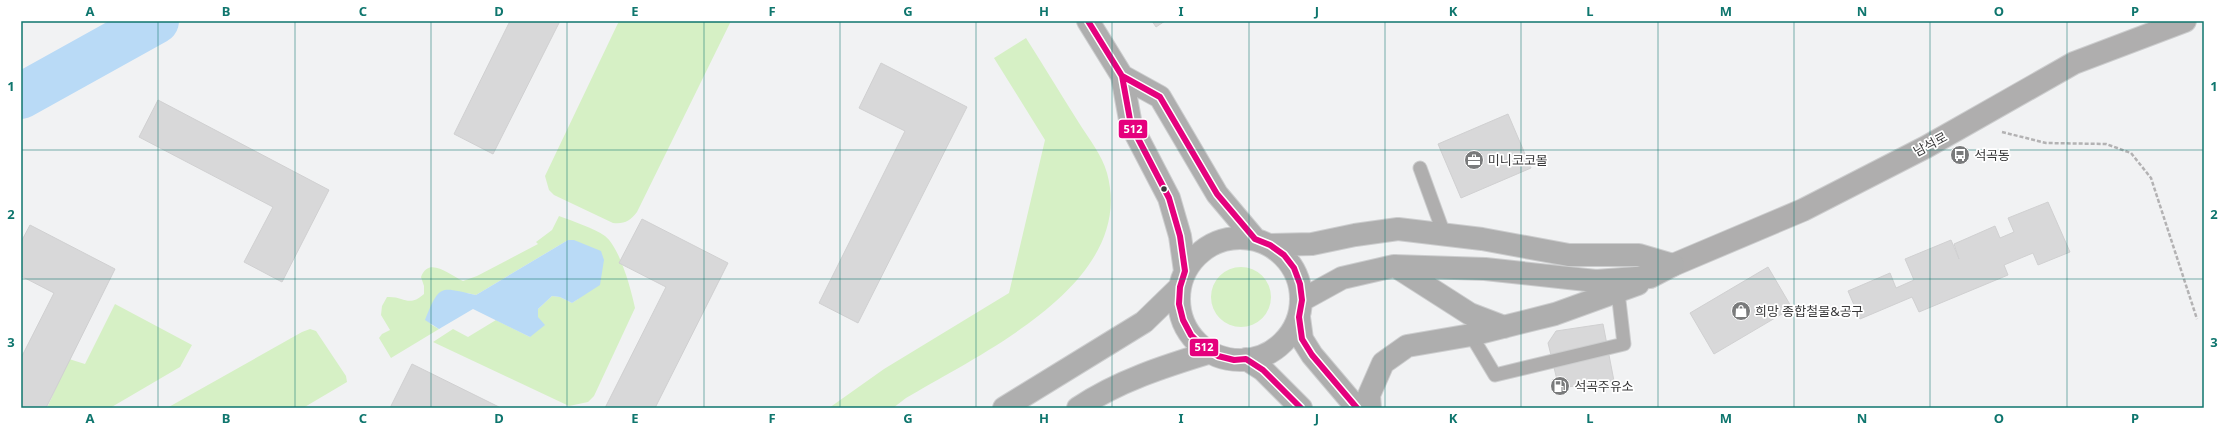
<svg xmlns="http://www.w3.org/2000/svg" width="2225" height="429" font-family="'Noto Sans','Noto Sans KR',sans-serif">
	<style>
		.green { fill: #d6f0c5 }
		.water { fill: #b9daf6 }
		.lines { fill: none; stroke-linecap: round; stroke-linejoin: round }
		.river { stroke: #b9daf6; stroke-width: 46 }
		.building { fill: #d8d8d9; stroke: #d0d0d1 }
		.lane-casing { stroke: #cccdce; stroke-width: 15 }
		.street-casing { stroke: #cccdce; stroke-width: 24 }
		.secondary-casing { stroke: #cccdce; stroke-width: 24 }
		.path { stroke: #b3b2b3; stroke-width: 2.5; stroke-dasharray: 4 2; stroke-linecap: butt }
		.lane { stroke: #afaeae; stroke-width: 13 }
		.street { stroke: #afaeae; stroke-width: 22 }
		.secondary { stroke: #aeaeae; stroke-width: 22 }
		.bus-1-casing { stroke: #fff; stroke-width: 9 }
		.bus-1 { stroke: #e5007d; stroke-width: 6 }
		.grid { fill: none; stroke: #0f766e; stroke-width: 1; stroke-opacity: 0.55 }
		.bus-dot { fill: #39393a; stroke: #fff; stroke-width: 1.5 }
		.labels { text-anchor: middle; stroke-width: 3.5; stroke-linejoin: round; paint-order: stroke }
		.street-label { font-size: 13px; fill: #39393a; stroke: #fff }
		.poi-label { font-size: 13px; fill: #39393a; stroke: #fff; text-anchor: start }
		.line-badge { stroke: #fff; stroke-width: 1.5 }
		.badge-label { font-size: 11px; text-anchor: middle; font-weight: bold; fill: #fff }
		.neatline { fill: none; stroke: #0f766e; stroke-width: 1.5 }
		.grid-label { font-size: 13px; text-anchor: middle; font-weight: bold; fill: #0f766e }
	</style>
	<rect width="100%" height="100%" fill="#f1f2f3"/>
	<path class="green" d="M619,21h112l-94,191c-7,9 -12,12 -24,11l-59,-28 -5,-5 -4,-14z
		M1026,38c18,28 35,57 53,85 10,16 23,32 28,50 30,110 -126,180 -201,225l-13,10h-64l55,-39 125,-76 36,-153 -51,-82z
		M559,216c13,5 35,12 46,20 15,12 26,53 30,72l-41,88 -6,6 -19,4 -136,-64 20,-13 15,8 28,-17 34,17 8,-20v-8l14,-13 8,1 12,6 6,-4 -4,-59h-6l-92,55 -9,-2 -37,31 9,5 -48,29 -12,-20 3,-4 8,-4 -9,-15 1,-9 5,-9c18,-1 21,11 37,-3v-8l-3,-9c8,-21 28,-2 42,4l14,-5 61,-32 -2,-2 16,-12z
		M1211 297a30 30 0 1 1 60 0a30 30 0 1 1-60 0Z
		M115,304l77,41 -12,22 -70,41h-63l22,-49 16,5z
		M310,329l6,2 30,45 1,6 -44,26h-136l135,-76z"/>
	<path class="water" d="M568,240h6l27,11 3,9 -4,25 -28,18 -12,-6 -8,-1 -14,13v8l7,8 -15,12 -57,-28 -34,20 -14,-9c15,-38 16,-32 51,-25z"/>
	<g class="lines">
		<path class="river" d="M21,96l135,-75"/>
	</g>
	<path class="building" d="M510,21h50l-67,133 -39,-20z
		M1152,21h13l-9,6z
		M881,63l86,44 -109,216 -39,-20 86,-172 -46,-23z
		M158,100l171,90 -47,92 -38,-20 29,-55 -134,-70z
		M1508,114l23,54 -70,30 -23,-54z
		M2048,202l22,50 -32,13 -5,-12 -29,12 4,10 -89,37 -7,-15 -52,22 -12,-28 42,-18 6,15 18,-8 -9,-21 46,-19 8,19 -5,-15 41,-18 5,12 14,-6 -6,-14z
		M642,219l86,44 -73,145h-50l61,-121 -47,-24z
		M30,225l85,44 -69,139h-25v-50l33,-65 -33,-17v-34z
		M1768,267l24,41 -78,46 -24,-41z
		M1603,324l11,57 -55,7 -11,-45 8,-12z
		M412,364l87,43 -1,1h-108z"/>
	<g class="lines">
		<g class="lane-casing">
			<path id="lane" d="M1420,168l24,66
				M1471,335l24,40 129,-31 -6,-52"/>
		</g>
		<g class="street-casing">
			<path id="street" d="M1673,265l130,-55 123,-63 148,-84 111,-42"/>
		</g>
		<g class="secondary-casing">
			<path id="secondary" d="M1088,21l34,55 9,49 38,73 11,38 5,35
				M1122,76l38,21 57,97 38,45
				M1179 299a61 61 0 1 1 122 0a61 61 0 1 1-122 0Z
				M1270,245l42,-1 43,-9 43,-6 84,10 87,16h70l34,10
				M1395,266l75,48 34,13
				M1302,300l40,-22 52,-12 91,3 111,12 54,-4 23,-12
				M1299,317l3,22 10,16 45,53
				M1246,359l17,11 38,38
				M1004,408l140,-86 36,-35
				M1078,408c40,-27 87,-42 133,-56
				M1370,408l-1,-13 14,-32 24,-17 64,-11 84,-21 83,-30"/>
		</g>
		<path class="path" d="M2002,132l44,11 60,1 25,9 20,25 46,141"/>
		<use href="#lane" class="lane"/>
		<use href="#street" class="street"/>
		<use href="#secondary" class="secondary"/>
		<g class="bus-1-casing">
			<path id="bus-1" d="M1088,21l34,55 9,49 38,73 11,38 5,35 -5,16 -1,17 4,16 8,15 12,12 15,9 16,4 12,-1 17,11 38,38
				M1122,76l38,21 57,97 38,45 15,6 14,10 10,13 6,16 2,16 -3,17 3,22 10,16 45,53"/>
		</g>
		<use href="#bus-1" class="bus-1"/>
	</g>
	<path class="grid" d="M158,21v387M295,21v387M431,21v387M567,21v387M704,21v387M840,21v387M976,21v387M1112,21v387M1249,21v387M1385,21v387M1521,21v387M1658,21v387M1794,21v387M1930,21v387M2067,21v387M21,150h2183M21,279h2183"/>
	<defs>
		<g id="bus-disc" transform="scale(1)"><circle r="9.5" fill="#797a7b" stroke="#fff"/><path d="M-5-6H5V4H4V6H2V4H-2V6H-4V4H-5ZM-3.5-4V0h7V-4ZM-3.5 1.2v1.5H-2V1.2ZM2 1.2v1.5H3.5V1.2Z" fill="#fff"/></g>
		<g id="office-disc" transform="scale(1)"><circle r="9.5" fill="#797a7b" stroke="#fff"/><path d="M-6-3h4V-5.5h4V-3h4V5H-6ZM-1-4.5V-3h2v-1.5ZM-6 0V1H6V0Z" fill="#fff"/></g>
		<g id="shop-disc" transform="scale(1)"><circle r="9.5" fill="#797a7b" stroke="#fff"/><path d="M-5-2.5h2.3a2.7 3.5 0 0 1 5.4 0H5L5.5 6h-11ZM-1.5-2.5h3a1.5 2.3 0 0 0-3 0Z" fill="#fff"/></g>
		<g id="fuel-disc" transform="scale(1)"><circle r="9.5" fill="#797a7b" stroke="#fff"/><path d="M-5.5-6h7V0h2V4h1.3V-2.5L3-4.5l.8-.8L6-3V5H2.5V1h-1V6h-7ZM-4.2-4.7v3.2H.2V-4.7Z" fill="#fff"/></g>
	</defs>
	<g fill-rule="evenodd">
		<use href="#bus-disc" x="1960" y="155"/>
		<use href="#office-disc" x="1474" y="160"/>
		<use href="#shop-disc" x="1741" y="311"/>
		<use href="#fuel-disc" x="1560" y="386"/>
	</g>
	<circle class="bus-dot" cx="1164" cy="189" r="3.5"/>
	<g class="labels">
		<g class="street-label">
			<text transform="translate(1930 144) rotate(-28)" y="5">남석로</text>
		</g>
		<g class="poi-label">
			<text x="1974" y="160">석곡동</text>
			<text x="1488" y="165">미니코코몰</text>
			<text x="1755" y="316">희망 종합철물&amp;공구</text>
			<text x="1574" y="391">석곡주유소</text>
		</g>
	</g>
	<g class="line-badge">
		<rect x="1118" y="119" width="30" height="20" rx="4" fill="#e5007d"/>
		<rect x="1189" y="338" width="30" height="19" rx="4" fill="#e5007d"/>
	</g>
	<g class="badge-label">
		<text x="1133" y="133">512</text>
		<text x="1204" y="351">512</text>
	</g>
	<rect width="2225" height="429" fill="none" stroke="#ffffff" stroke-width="44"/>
	<rect x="22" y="22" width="2181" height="385" class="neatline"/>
	<g class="grid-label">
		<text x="90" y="16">A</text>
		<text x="226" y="16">B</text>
		<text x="363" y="16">C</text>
		<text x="499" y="16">D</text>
		<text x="635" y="16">E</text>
		<text x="772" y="16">F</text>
		<text x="908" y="16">G</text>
		<text x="1044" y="16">H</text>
		<text x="1181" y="16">I</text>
		<text x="1317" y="16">J</text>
		<text x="1453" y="16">K</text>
		<text x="1590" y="16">L</text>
		<text x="1726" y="16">M</text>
		<text x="1862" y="16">N</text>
		<text x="1999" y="16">O</text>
		<text x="2135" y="16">P</text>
		<text x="11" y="91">1</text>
		<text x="2214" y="91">1</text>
		<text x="11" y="219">2</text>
		<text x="2214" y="219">2</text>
		<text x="11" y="347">3</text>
		<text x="2214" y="347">3</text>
		<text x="90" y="423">A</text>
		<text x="226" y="423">B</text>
		<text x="363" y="423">C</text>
		<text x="499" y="423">D</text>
		<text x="635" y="423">E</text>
		<text x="772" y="423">F</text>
		<text x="908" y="423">G</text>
		<text x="1044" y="423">H</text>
		<text x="1181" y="423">I</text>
		<text x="1317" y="423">J</text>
		<text x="1453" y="423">K</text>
		<text x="1590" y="423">L</text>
		<text x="1726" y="423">M</text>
		<text x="1862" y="423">N</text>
		<text x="1999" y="423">O</text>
		<text x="2135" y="423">P</text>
	</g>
</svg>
